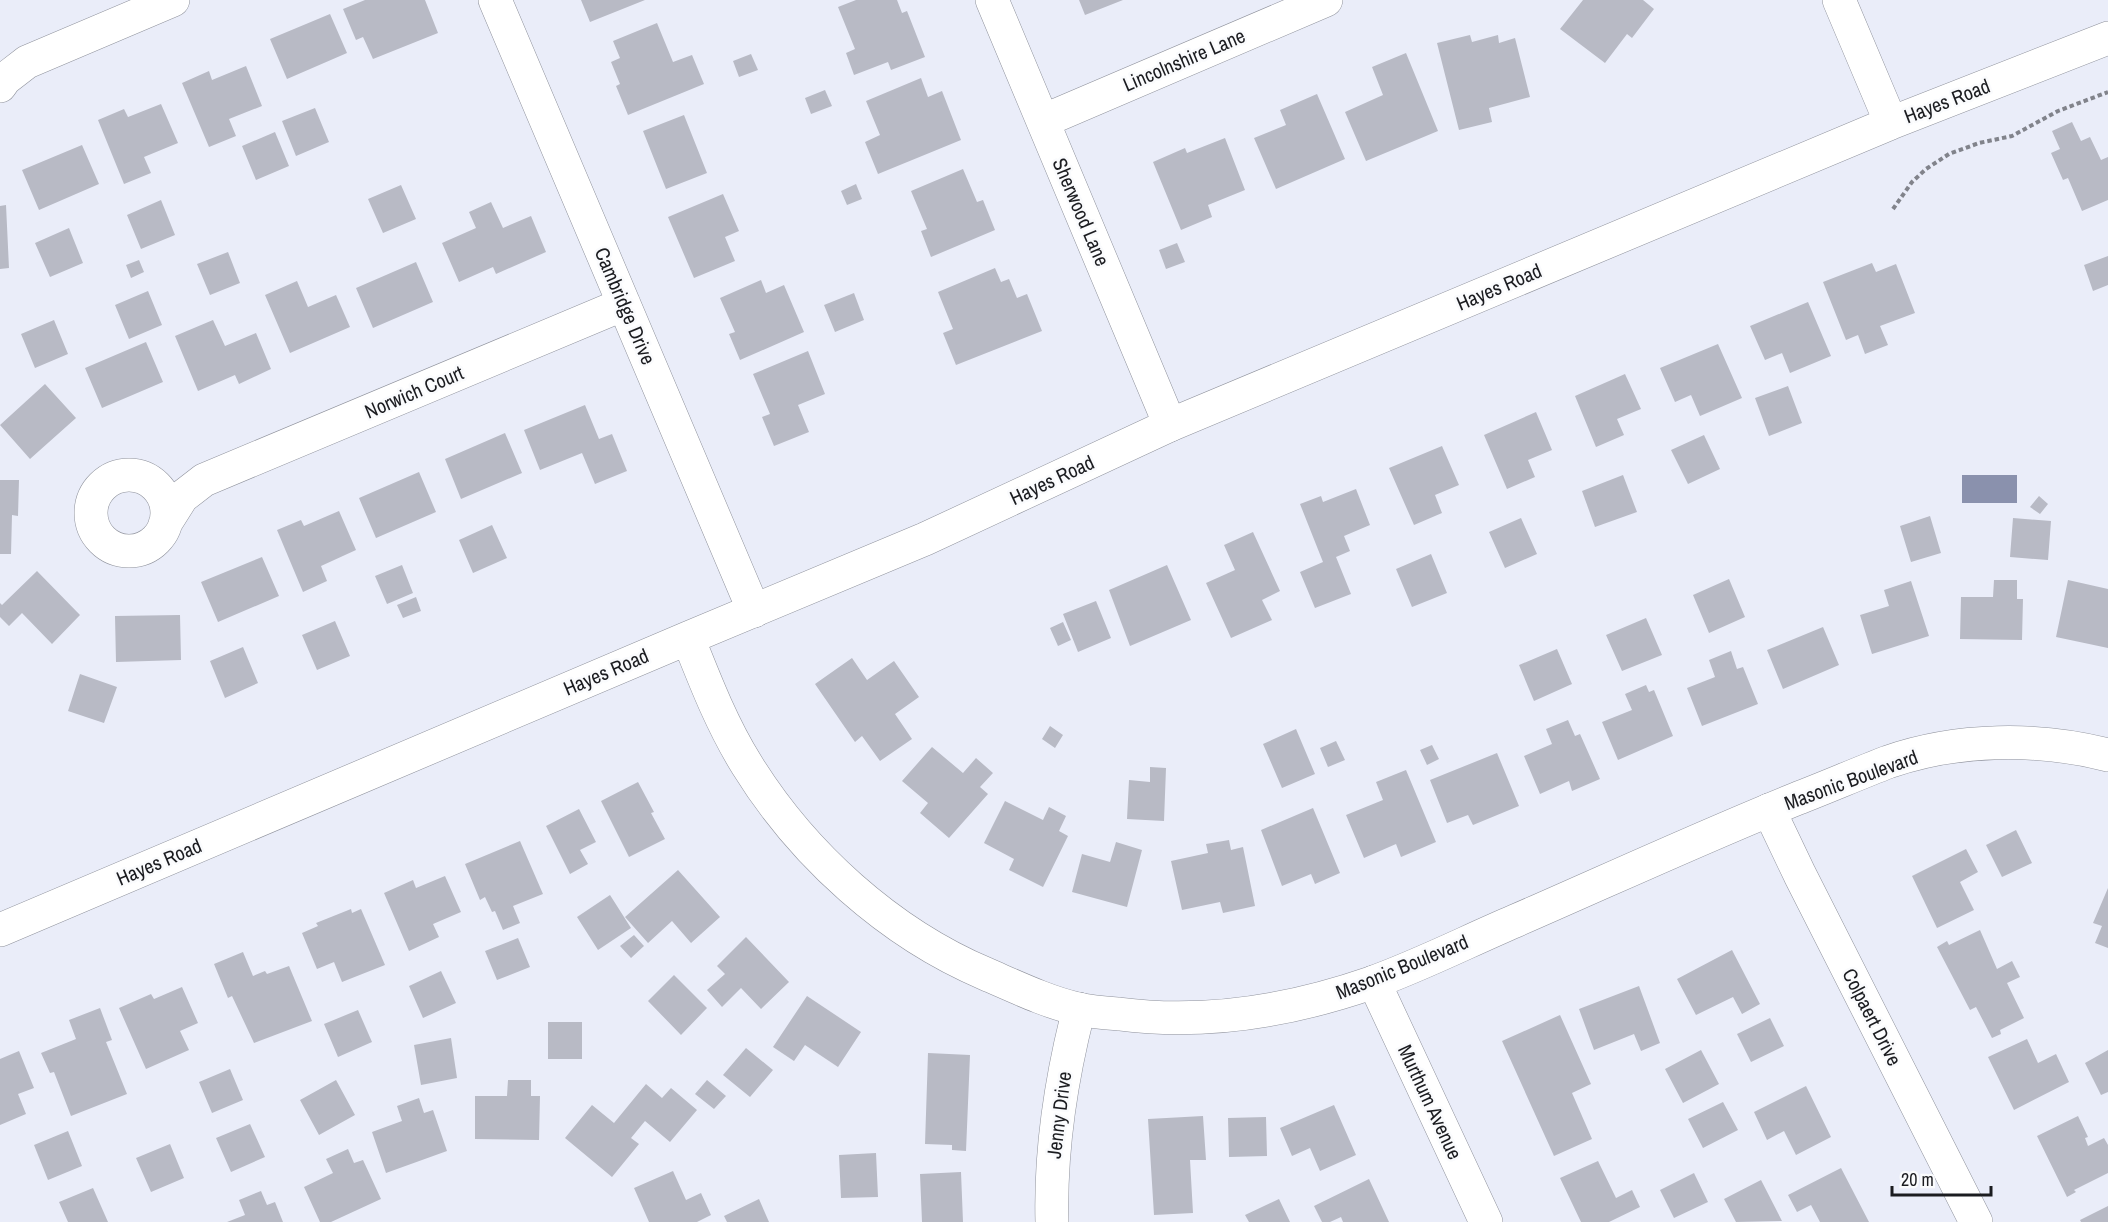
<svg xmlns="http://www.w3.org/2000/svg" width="2108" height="1222" font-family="'Archivo Narrow',sans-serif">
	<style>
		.water { fill: #8a91ad }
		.building { fill: #b8bac5 }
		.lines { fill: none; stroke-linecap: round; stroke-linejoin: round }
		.street-casing { stroke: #8f929c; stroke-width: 34 }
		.secondary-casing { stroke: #8f929c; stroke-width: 34 }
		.path { stroke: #81838b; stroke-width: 4; stroke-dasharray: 4.5 3; stroke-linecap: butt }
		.street { stroke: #fff; stroke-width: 33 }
		.secondary { stroke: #fff; stroke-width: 33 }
		.labels { text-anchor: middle; stroke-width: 5; stroke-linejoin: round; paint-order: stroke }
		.street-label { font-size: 20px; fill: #1b1c20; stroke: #fafbfd }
	</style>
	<rect width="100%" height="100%" fill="#eaedf9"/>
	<path class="water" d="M1962,475h55v28h-55z"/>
	<path class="building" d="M365,0h60l13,33 -65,26 -10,-22 -7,3 -13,-31z
		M581,0h64l-55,22z
		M856,0h41l5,13 5,-2 18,46 -34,13 -3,-8 -34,13 -8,-22 9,-4 -17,-42z
		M1079,0h44l-38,15z
		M1583,0h60l11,9 -22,29 -5,-4 -22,29 -45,-34z
		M330,14l17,39 -60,26 -17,-40z
		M657,23l16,39 19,-7 12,29 -76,31 -12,-29 4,-2 -9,-22 9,-4 -7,-17z
		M1470,35l2,7 26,-7 1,8 16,-5 15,59 -41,11 3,14 -33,8 -22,-87z
		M1406,53l32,78 -72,30 -21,-49 38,-17 -11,-28z
		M751,54l7,16 -19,7 -6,-16z
		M246,66l16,40 -33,13 7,17 -27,11 -27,-64 27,-12 3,9z
		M921,78l7,19 14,-6 19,49 -83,34 -13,-32 15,-7 -14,-34z
		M825,90l7,16 -21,8 -6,-16z
		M1317,94l28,65 -69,30 -22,-51 32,-13 -6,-15z
		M161,104l17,39 -34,14 7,16 -27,11 -26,-64 26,-11 4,8z
		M315,108l14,34 -33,14 -14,-35z
		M684,115l23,58 -41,16 -23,-58z
		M2072,122l9,19 9,-4 11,23 7,-3v43l-26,11 -14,-33 -5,2 -12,-27 9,-4 -8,-18z
		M275,132l14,34 -33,14 -14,-34z
		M1225,138l20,52 -37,15 4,12 -31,13 -28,-68 32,-14 2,5z
		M82,145l17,39 -60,26 -17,-40z
		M963,169l14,33 6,-2 12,30 -64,27 -10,-26 6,-2 -16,-38z
		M856,184l6,15 -15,6 -6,-14z
		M401,185l15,34 -33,14 -15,-34z
		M723,194l16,37 -14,6 10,24 -41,17 -26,-61z
		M161,200l14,35 -34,14 -14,-34z
		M491,202l12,26 28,-12 15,36 -50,22 -3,-7 -34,15 -17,-39 34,-15 -7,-16z
		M6,205l3,63 -9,1v-63z
		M69,228l14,35 -33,14 -15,-34z
		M1177,243l8,19 -19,7 -7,-19z
		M228,252l12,31 -30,12 -13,-31z
		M2108,256v29l-15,6 -9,-26z
		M139,260l5,12 -13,6 -5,-13z
		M416,262l17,40 -60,26 -17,-40z
		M1872,263l4,9 20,-8 19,49 -35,13 8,19 -23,9 -7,-19 -12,5 -23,-58z
		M995,268l6,14 8,-3 8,19 10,-4 15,37 -86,34 -13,-32 10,-4 -15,-37z
		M761,280l5,13 18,-8 20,47 -64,28 -11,-26 6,-2 -15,-34z
		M297,281l11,26 28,-12 14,32 -60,26 -25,-58z
		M148,291l14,34 -33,14 -14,-34z
		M854,293l10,27 -29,12 -11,-27z
		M1808,302l23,54 -41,17 -8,-20 -17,7 -15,-34z
		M54,320l14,34 -33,14 -14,-34z
		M213,320l12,26 31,-13 15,36 -32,15 -4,-9 -37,16 -23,-55z
		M146,342l17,40 -61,26 -17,-40z
		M1718,344l24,54 -42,18 -9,-21 -16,7 -15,-34z
		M808,351l17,43 -27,11 11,27 -35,14 -12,-29 8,-3 -17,-40z
		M1625,374l16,35 -24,10 7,16 -28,12 -21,-51z
		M45,384l31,34 -46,41 -30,-34z
		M1788,386l14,37 -33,13 -14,-38z
		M585,405l14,34 13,-5 15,37 -32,13 -13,-31 -42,17 -16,-40z
		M1536,412l16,38 -24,10 7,17 -28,12 -23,-54z
		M505,433l17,40 -61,26 -16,-40z
		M1704,435l16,34 -32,15 -17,-34z
		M1442,446l17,39 -24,10 7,18 -28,12 -25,-57z
		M419,472l17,40 -60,26 -17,-40z
		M1623,475l14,37 -42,15 -13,-36z
		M0,480h19l-1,36 -6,-1 -1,39h-11z
		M1356,489l14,36 -26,11 6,15 -14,6 15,37 -36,14 -15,-36 23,-10 -23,-58 21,-8 2,6z
		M2039,496l9,8 -8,10 -10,-7z
		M339,511l17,39 -35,16 6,15 -24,11 -26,-62 24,-10 3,6z
		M1930,516l11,37 -30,9 -11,-36z
		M1521,518l16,36 -32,14 -16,-36z
		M2013,518l38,3 -3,39 -38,-3z
		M492,525l15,33 -34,15 -14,-33z
		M1253,532l27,59 -18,9 10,20 -41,18 -25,-55 29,-13 -11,-25z
		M1431,554l16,39 -35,14 -16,-38z
		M262,557l17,39 -61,26 -17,-40z
		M402,565l11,28 -26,11 -12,-28z
		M1167,565l24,55 -61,26 -21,-56z
		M37,571l43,44 -28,29 -30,-31 -13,13 -9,-9v-14l2,2z
		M1729,579l16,38 -36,16 -16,-38z
		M1994,580h23v19h6l-1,41 -62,-1 1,-42h32z
		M2068,580l40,9v59l-52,-11z
		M1911,581l18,55 -57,18 -12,-39 29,-9 -5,-16z
		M416,597l5,14 -18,7 -6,-13z
		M1096,601l15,37 -33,14 -15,-38z
		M180,615l1,45 -65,2 -1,-46z
		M1646,618l16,37 -40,16 -16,-36z
		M335,621l15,35 -33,14 -15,-35z
		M1063,622l8,18 -13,6 -8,-18z
		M1823,627l16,38 -56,24 -16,-39z
		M243,647l15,36 -33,15 -15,-37z
		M1557,649l15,35 -38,17 -15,-36z
		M1731,651l6,18 6,-2 15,37 -56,22 -15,-38 28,-11 -6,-17z
		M852,658l15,22 27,-19 25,36 -24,17 17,25 -32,22 -18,-25 -7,6 -40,-58z
		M80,674l37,13 -13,36 -36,-12z
		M1646,685l3,7 5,-2 19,46 -55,24 -16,-38 30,-12 -7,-16z
		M1568,720l7,16 5,-2 20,45 -28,12 -3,-10 -29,13 -16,-38 28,-12 -6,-15z
		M1050,726l13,9 -8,13 -13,-9z
		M1296,729l19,45 -33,14 -19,-44z
		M1336,741l9,19 -17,7 -8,-19z
		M1432,745l7,14 -12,6 -7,-15z
		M932,747l31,26 13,-15 17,15 -13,14 8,7 -39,44 -29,-25 8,-10 -26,-22z
		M1497,753l22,53 -46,19 -5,-10 -21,8 -17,-43z
		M1150,767l16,1 -2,53 -37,-2 2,-39 21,2z
		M1406,770l30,72 -35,15 -5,-13 -32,14 -18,-43 37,-15 -7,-18z
		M638,782l16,30 -3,1 14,26 -36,18 -28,-56z
		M1005,801l38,19 6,-13 17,9 -7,15 9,5 -25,51 -34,-17 5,-11 -30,-16z
		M1313,808l27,65 -25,11 -4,-10 -29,12 -21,-56z
		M579,809l17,33 -16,8 8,14 -18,10 -24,-48z
		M2016,830l16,33 -30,14 -16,-32z
		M1229,840l2,10 12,-3 12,59 -32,7 -3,-11 -38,8 -11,-49 37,-8 -2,-9z
		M520,841l23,53 -30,12 7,17 -17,7 -8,-19 -3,1 -7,-15 -5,3 -15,-36z
		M1116,842l26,8 -15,57 -55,-15 10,-38 28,8z
		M1966,849l12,23 -18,10 14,28 -37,18 -25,-52z
		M678,870l42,47 -29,26 -19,-22 -24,22 -23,-26z
		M445,876l16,36 -28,12 6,13 -30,14 -25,-58 29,-13 3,8z
		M2108,888v60l-13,-5 7,-17 -9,-3z
		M610,895l21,33 -33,22 -21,-33z
		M351,909l1,4 9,-4 24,56 -43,17 -8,-20 -17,7 -15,-36 16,-7 -2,-3z
		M1980,930l17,39 15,-8 8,16 -13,6 17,35 -24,12 1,4 -9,4 -16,-31 -6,3 -33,-63 10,-6 2,4z
		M634,935l10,11 -13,12 -11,-12z
		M746,937l43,45 -28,27 -20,-21 -19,19 -15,-17 18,-16 -8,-8z
		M518,938l12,29 -33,13 -12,-29z
		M1732,950l28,54 -18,10 -9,-17 -37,18 -19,-36z
		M243,952l10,24 12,-5 2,3 22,-8 23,55 -58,22 -22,-47 -4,2 -14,-34z
		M441,971l15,32 -33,15 -14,-32z
		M674,975l33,33 -26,27 -33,-34z
		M1639,986l21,57 -19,8 -7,-17 -40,16 -15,-41z
		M182,987l16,36 -18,8 9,19 -43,19 -27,-61 32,-14 3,5z
		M807,996l54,36 -23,35 -33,-22 -11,16 -21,-14z
		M100,1008l12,32 -6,2 21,52 -56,22 -17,-44 -4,1 -9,-20 35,-14 -7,-19z
		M358,1010l14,32 -34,15 -14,-33z
		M1560,1015l31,69 -19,9 20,46 -38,17 -52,-115z
		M1770,1018l14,28 -33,16 -14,-28z
		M548,1022h34v37h-34z
		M451,1038l6,40 -36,7 -7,-40z
		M2027,1039l11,24 18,-9 13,28 -55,28 -26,-53z
		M746,1048l27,22 -23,27 -27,-22z
		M1701,1050l18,34 -36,19 -18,-34z
		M2108,1050v42l-7,3 -16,-32z
		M19,1051l15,37 -16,6 8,20 -26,11v-66z
		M928,1053l42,2 -4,96 -14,-1v-5l-27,-1z
		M230,1069l13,31 -31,13 -13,-31z
		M336,1080l19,35 -36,20 -19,-35z
		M508,1080h23v16h9l-1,44 -64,-1v-43h32z
		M707,1080l19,16 -12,13 -19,-15z
		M646,1084l16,14 9,-10 26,22 -27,32 -25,-21 -14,17 8,6 -27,33 -47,-39 27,-33 22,18z
		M1806,1086l25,51 -35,18 -12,-24 -17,9 -13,-28z
		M419,1098l5,15 9,-3 14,41 -61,22 -14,-41 30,-11 -5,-15z
		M1723,1102l15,28 -35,18 -15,-29z
		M1334,1105l22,50 -36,16 -10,-23 -18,8 -12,-28z
		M1203,1116l3,44h-16l3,53 -39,2 -6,-96z
		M2078,1116l10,21 -3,1 3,8 16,-8 4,7v28l-34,17 2,2 -9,5 -30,-61z
		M1266,1117l1,39 -38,1 -1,-39z
		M250,1124l15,33 -34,15 -15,-34z
		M68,1131l14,35 -34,14 -14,-35z
		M170,1144l14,34 -33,14 -15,-34z
		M348,1149l6,14 9,-3 18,39 -50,23h-11l-16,-35 29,-14 -7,-14z
		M876,1153l2,44 -37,1 -2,-43z
		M1598,1161l18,37 16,-8 8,17 -31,15h-28l-21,-44z
		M1841,1168l28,54h-49l-9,-17 -14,7 -9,-17z
		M673,1171l13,29 15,-7 10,22 -14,7h-48l-15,-34z
		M961,1172l2,50h-41l-2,-48z
		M1694,1173l14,29 -34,16 -14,-28z
		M1369,1179l20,43h-46l-2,-5 -11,5h-8l-8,-16z
		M1761,1180l21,41 -46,1 -12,-23z
		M93,1188l15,34h-40l-9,-20z
		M261,1191l6,14 8,-3 8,20h-56l18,-7 -6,-15z
		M759,1199l10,23h-42l-3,-6z
		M1279,1199l11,23h-41l-4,-7z
		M2108,1206v16h-27l-1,-2z"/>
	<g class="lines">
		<g class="street-casing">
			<path id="street" d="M495,0l259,611
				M992,0l178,425
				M0,86l5,-7 22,-17 146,-62
				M1043,121l283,-121
				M91 513a38 38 0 1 1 76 0a38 38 0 1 1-76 0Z
				M165,524l17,-27 22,-17 420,-176
				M1769,810l31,65 176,347
				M1374,982l112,240
				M1052,1222c-2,-72 9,-143 27,-213"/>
		</g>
		<g class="secondary-casing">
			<path id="secondary" d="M1839,0l52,123
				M688,638c17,43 34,87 59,127 55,89 142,168 239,209 30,13 61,28 92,35 14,3 28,4 41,5 86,11 171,-3 252,-31 48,-17 97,-42 144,-62 94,-41 187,-84 281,-122 31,-12 61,-25 92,-37 69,-24 150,-25 220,-7
				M0,930l688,-292 237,-99 245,-114 721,-302 217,-85"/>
		</g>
		<path class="path" d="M1893,209l19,-27 14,-13 23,-15 30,-11 33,-7 46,-25 50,-19"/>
		<use href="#street" class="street"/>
		<use href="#secondary" class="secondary"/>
	</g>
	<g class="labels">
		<g class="street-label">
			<text transform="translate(1184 60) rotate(-23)" y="7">Lincolnshire Lane</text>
			<text transform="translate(1947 101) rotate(-21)" y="7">Hayes Road</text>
			<text transform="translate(1081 212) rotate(67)" y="7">Sherwood Lane</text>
			<text transform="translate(1499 287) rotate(-23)" y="7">Hayes Road</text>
			<text transform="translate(625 306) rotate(67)" y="7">Cambridge Drive</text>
			<text transform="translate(414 392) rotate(-23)" y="7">Norwich Court</text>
			<text transform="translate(1052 480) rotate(-25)" y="7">Hayes Road</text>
			<text transform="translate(606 672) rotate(-23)" y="7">Hayes Road</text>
			<text transform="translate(1851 780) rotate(-20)" y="7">Masonic Boulevard</text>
			<text transform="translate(159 862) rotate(-23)" y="7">Hayes Road</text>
			<text transform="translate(1402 967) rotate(-22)" y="7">Masonic Boulevard</text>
			<text transform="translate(1872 1017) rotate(63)" y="7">Colpaert Drive</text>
			<text transform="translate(1430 1102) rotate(65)" y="7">Murthum Avenue</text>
			<text transform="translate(1059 1115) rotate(-83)" y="7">Jenny Drive</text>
		</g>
	</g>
	<path d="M1892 1186v9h99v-9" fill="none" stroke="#1b1c20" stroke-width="3"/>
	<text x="1901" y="1186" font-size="18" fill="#1b1c20" stroke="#fafbfd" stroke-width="4.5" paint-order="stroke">20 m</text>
</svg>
